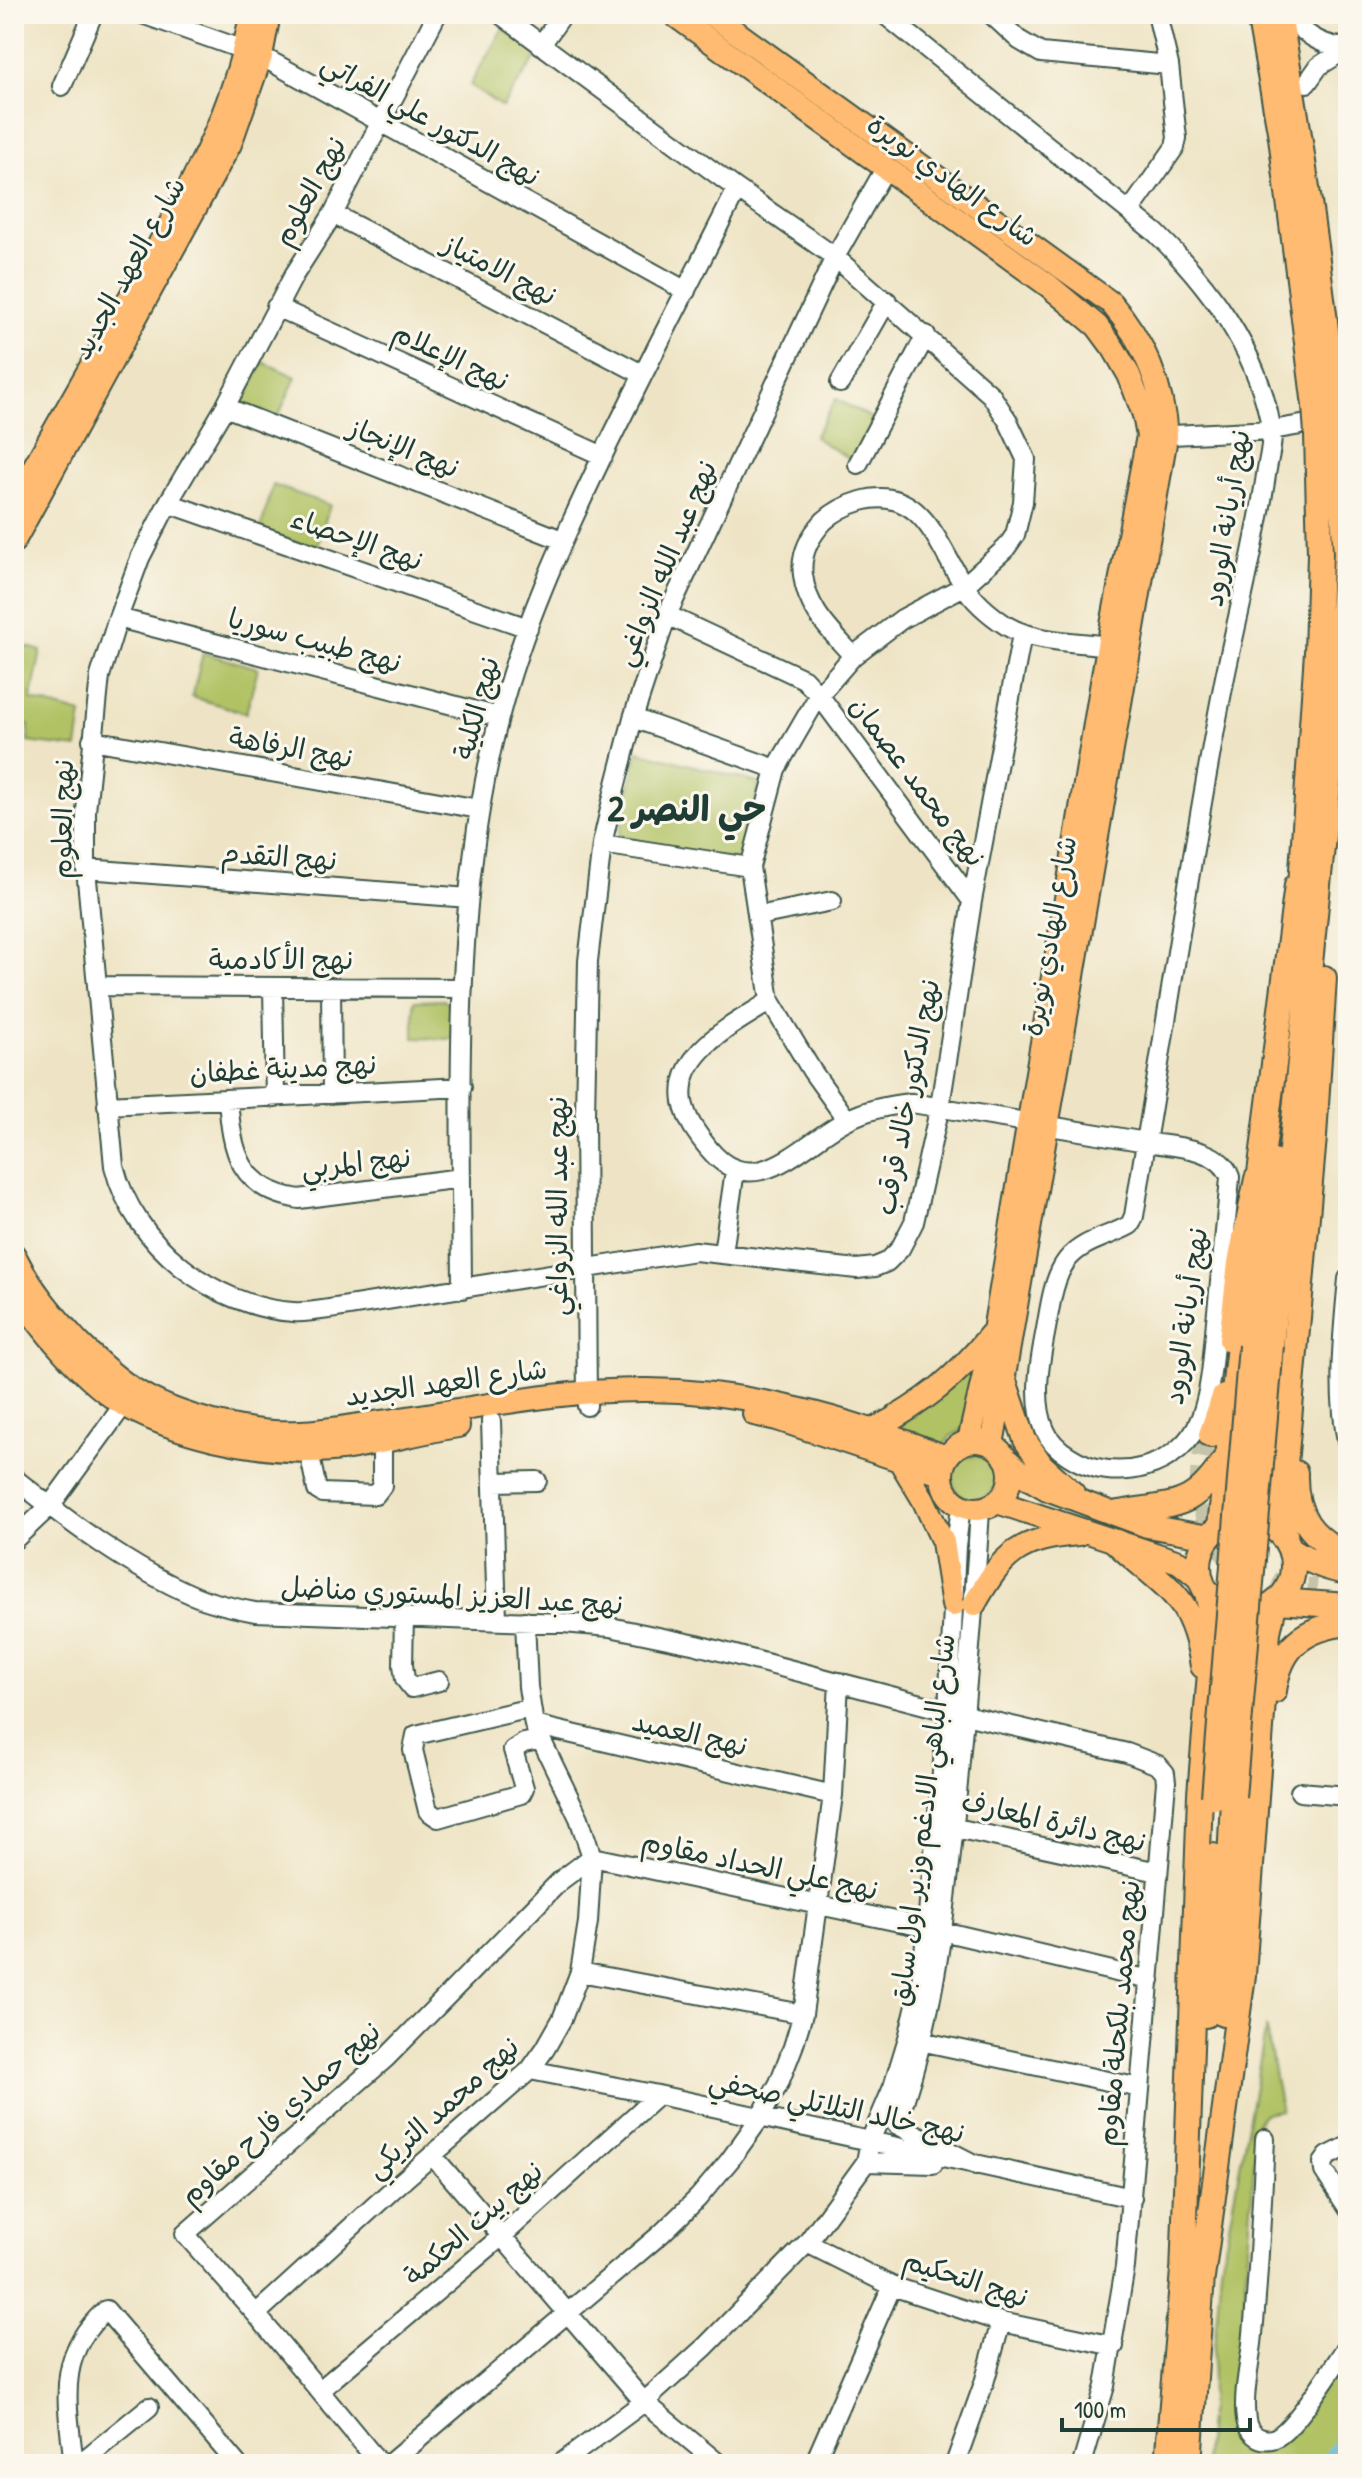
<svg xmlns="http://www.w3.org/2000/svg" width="1362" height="2478" font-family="'Patrick Hand','Playpen Sans Arabic',sans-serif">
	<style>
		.green { fill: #b1c265; stroke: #68804c; stroke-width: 2 }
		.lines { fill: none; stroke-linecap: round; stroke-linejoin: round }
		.stream { stroke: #72c2ed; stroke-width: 4 }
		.highway-tunnel { stroke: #c5c3a8; stroke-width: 24; stroke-dasharray: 24 12; stroke-linecap: butt }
		.minor-casing { stroke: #3e564a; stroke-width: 22 }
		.major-casing { stroke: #3e564a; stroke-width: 26 }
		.highway-casing { stroke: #3e564a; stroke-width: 28 }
		.minor { stroke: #fff; stroke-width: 18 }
		.major { stroke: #ffbb71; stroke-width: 22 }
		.highway { stroke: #ffbb71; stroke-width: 24 }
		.highway-bridge-casing { stroke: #3e564a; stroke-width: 28; stroke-linecap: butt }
		.highway-bridge { stroke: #ffbb71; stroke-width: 24 }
		.labels { text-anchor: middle; stroke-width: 6; stroke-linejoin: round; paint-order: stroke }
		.street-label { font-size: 28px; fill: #1f3d34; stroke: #fbf7ec }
		.district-label { font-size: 36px; font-weight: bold; fill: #1f3d34; stroke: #fbf7ec }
	</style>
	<rect width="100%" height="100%" fill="#fbf7ec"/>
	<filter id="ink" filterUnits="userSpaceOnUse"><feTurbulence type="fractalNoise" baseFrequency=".0125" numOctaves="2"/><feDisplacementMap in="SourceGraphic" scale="16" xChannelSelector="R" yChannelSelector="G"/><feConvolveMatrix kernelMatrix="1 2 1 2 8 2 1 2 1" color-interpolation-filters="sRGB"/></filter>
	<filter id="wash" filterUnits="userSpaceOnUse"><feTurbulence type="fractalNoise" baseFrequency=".006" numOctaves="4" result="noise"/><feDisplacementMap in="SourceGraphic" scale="32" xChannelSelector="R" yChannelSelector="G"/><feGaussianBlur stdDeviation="1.8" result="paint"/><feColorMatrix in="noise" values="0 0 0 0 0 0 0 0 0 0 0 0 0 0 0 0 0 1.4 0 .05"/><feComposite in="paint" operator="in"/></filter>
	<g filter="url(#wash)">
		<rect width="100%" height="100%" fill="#eee4c5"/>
		<path class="green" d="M503,28l36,25 -37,54 -32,-22z
			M263,362l33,15 -19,42 -35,-16z
			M836,399l39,21 -22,41 -39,-24z
			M273,485l57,20 -14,45 -56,-20z
			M14,643l27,8 -10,49 51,14 -5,34 -49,-6 1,-17 -15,-2z
			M203,653l55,15 -12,45 -54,-16z
			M638,751l120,32 -12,78 -87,-13 -40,-13z
			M444,1000l8,5v34l-38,-1v-37z
			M976,1362l-13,68 -12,6 -8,10 -48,-16z
			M952 1478a22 22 0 1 1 44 0a22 22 0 1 1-44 0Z
			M1266,2027l15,83 -16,3 -8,10 -21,296c5,20 13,30 34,28l78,-93v110h-144l17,-197z"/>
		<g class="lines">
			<path class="stream" d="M1318,2464l30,-36"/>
		</g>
	</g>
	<g filter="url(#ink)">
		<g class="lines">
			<path class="highway-tunnel" d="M1211,1435c-23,57 -2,123 56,147 16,7 33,7 50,8"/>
			<g class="minor-casing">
				<path id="minor" d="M142,14l119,42 425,235
					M437,14l-104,200 -39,61 -69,132 -57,96 -28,55 -22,60 -18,58 -14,135v58l28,297c19,78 100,141 179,146 14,1 29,-2 43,-4l359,-57 162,18 18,-2 12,-5 13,-13 14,-27 26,-116 32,-205 50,-267
					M500,14l237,175 98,68 156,138 17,26 18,38 -3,43 -8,33 -9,13 -42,38 -62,33 -49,37 -34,39 -43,74 -26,98 20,134 42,70 35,49
					M991,14l28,26 22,13 128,12
					M1295,23c16,16 30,23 53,25
					M541,45l22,-31
					M1307,83l12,-17 29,-18
					M62,86l31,-72
					M1130,211l45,-64 2,-9 -8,-73 -12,-51
					M333,214l309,160
					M276,307l327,149
					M840,383l47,-82
					M225,407l337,133
					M1152,436l120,-6 76,-13
					M858,464l68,-129
					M168,503l360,125
					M667,615l137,64 15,16 153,206
					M118,618l381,99
					M853,656c-22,-25 -46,-46 -50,-81 -3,-21 7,-39 21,-54 11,-10 23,-16 37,-20 60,-17 76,43 102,83 10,16 27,31 44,42 28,17 78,16 112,21
					M633,718l143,51
					M92,740l387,69
					M602,844l148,23
					M86,869l383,29
					M758,916l74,-15
					M98,986l365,2
					M273,987l2,111
					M331,987l1,107
					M770,1001c-34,23 -95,50 -87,101 4,19 14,32 26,47 46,56 94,-7 138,-29 21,-11 42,-15 65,-17l234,39c26,-153 48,-307 78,-460 14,-69 32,-137 42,-207 2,-15 8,-34 5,-48 -13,-77 -61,-141 -115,-194l-272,-219
					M228,1099c4,53 11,90 71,100l162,-21
					M107,1105l355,-18
					M1146,1142c27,5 74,5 84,35 -4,48 -9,96 -14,144 -3,32 -4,65 -15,96 -19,51 -87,69 -132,39 -10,-6 -19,-14 -24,-26 -13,-30 -5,-70 1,-101 4,-22 7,-51 21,-69 16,-20 42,-23 63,-35l4,-9z
					M723,1253l12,-83
					M1348,1279c-5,55 -12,112 0,167
					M462,1289c-1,-189 -11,-386 37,-571 23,-90 62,-175 102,-259 44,-90 91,-180 136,-270
					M587,1406l-2,-291 3,-154 14,-117 13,-56 18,-70 34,-103 168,-358 50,-88
					M491,1421l6,199
					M309,1452l8,38 5,3 53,2 7,-9v-44
					M14,1478c55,44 116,90 181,118 19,8 40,12 60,16l308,11 47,4 87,18 251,66 179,42 31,12 7,8 1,9 -41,485 -20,119 -23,78
					M493,1482l44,-1
					M14,1540l36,-34 80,-110
					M404,1616l-1,49 2,14 7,9 27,-7
					M531,1708l-115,27 -3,15 15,61 10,7 83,-24 3,-6 -11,-38 11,-7 15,-3
					M534,1725l299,70
					M1300,1792l48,4
					M942,1825l216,47
					M592,1857l350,74 208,49
					M580,1972l223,42
					M911,2039l229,49
					M530,2070l128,25 474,103
					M1265,2139c-3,65 -6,130 -12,195 -2,27 -11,59 -7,86 2,12 12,22 26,19 20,-4 62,-74 76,-94
					M1348,2146l-20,10 -5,7 1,8 24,37
					M432,2155l212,247 75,62
					M866,2162l67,2
					M976,2165l-80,-41c41,-109 51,-225 62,-341 8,-91 17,-182 22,-274
					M807,2243l85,43 109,36 113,24
					M256,2314l135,-123 139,-121 15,-21 17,-30 18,-47 8,-50 4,-65 -13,-39 -45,-93 -6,-38 -3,-66
					M320,2390l182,-154 156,-141
					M74,2464c-7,-61 -19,-110 32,-154l131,154
					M79,2464l70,-57
					M380,2464l-124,-150 -71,-80 201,-176 174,-177 32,-24
					M389,2464l272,-230 37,-36 32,-38 30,-42 19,-35 14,-36 10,-33 30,-219 6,-113
					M560,2464l84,-62 61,-55 102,-104 59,-81 4,-21 23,-54 15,-49 13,-54 27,-273 8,-165 5,-40
					M814,2464l78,-178
					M955,2464l29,-81 17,-61"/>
			</g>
			<g class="major-casing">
				<path id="major" d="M673,14l376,272 48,40 17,23 15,26 15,40 4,21 -40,210 -114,685 -25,110
					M711,14l400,289c33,38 52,84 55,134l-174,1008
					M14,503c46,-83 94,-165 140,-249 43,-80 82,-149 97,-240
					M14,541l216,-397 31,-88 8,-42
					M14,1255c16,33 39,60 64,87 17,17 35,34 55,47 43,28 117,46 168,43 22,-1 44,-5 66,-8 93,-12 187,-35 281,-34 104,1 202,29 298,67
					M14,1286c23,40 72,97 112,120 51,29 123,44 182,45 47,1 103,-18 150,-25
					M1004,1378l21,62 17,25 31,28
					M754,1414l23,5 164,55
					M875,1429c48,-26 82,-52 115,-94
					M942 1475a34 34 0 1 1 68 0a34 34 0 1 1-68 0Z
					M1005,1458l23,20 19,11 100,37 62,11
					M900,1461l23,38 20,43 10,63
					M997,1502l182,60 22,18
					M974,1605c29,-52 45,-66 105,-71"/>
			</g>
			<g class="highway-casing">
				<path id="highway" d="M1259,14l22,123 34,269
					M1279,14c23,130 41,260 56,391
					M1300,899l17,-247 3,-98 -3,-120
					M1259,1181l38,-296
					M1231,1340l9,-77 17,-84
					M1271,1345l65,-636 10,-156 -9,-121
					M1251,1346l22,-184
					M1211,1435l13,-38
					M1295,1473c-1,43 16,65 53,82
					M1118,1513c57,-10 75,-2 109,-57
					M1199 1566a47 47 0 1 1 94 0a47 47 0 1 1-94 0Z
					M1220,1527l21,-202
					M1286,1541l-4,-29 1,-25 31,-350 10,-159
					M1116,1542c49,46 76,51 87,124
					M1290,1549c19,12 36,20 58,23
					M1278,1601l70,5
					M1274,1691c6,-45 30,-63 74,-68
					M1223,2014l10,-217
					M1206,2015l7,-159
					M1183,2275l17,-481 14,-170 -7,-31
					M1202,2278l41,-303 25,-343 6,-27
					M1167,2464l17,-206
					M1189,2464l14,-202"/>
			</g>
			<use href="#minor" class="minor"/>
			<use href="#major" class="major"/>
			<use href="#highway" class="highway"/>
			<g class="highway-bridge-casing">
				<path id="highway-bridge" d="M1335,405l2,27
					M1315,406l2,28
					M1214,1797l37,-451
					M1233,1797l38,-452"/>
			</g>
			<use href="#highway-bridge" class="highway-bridge"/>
		</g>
	</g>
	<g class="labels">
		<g class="street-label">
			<text transform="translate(431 119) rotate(29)" y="10">نهج الدكتور علي الفراتي</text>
			<text transform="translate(953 180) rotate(36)" y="10">شارع الهادي نويرة</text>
			<text transform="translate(309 191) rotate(-61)" y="10">نهج العلوم</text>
			<text transform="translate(128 268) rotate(-61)" y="10">شارع العهد الجديد</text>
			<text transform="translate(500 269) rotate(27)" y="10">نهج الامتياز</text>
			<text transform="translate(451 356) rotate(25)" y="10">نهج الإعلام</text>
			<text transform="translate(404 447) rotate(22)" y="10">نهج الإنجاز</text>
			<text transform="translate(1226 518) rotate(-81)" y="10">نهج أريانة الورود</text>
			<text transform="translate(357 539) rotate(19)" y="10">نهج الإحصاء</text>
			<text transform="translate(665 563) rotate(-67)" y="10">نهج عبد الله الزواغي</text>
			<text transform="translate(315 640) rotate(15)" y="10">نهج طبيب سوريا</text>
			<text transform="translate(476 708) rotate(-75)" y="10">نهج الكلية</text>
			<text transform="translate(291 747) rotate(10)" y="10">نهج الرفاهة</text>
			<text transform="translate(918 781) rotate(53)" y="10">نهج محمد عصمان</text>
			<text transform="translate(62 819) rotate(-89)" y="10">نهج العلوم</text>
			<text transform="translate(279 856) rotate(4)" y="10">نهج التقدم</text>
			<text transform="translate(1049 936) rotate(-80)" y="10">شارع الهادي نويرة</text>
			<text x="281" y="969">نهج الأكادمية</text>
			<text transform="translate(283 1068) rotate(-3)" y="10">نهج مدينة غطفان</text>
			<text transform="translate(907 1097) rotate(-79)" y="10">نهج الدكتور خالد قرقب</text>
			<text transform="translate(356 1162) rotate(-6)" y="10">نهج المربي</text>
			<text transform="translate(557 1206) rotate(-90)" y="10">نهج عبد الله الزواغي</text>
			<text transform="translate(1185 1316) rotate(-82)" y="10">نهج أريانة الورود</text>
			<text transform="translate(446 1382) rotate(-8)" y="10">شارع العهد الجديد</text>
			<text transform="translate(452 1595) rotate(3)" y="10">نهج عبد العزيز المستوري مناضل</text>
			<text transform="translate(690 1733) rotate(13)" y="10">نهج العميد</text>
			<text transform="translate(922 1820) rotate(-83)" y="10">شارع الباهي الادغم وزير اول سابق</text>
			<text transform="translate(1054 1821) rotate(13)" y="10">نهج دائرة المعارف</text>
			<text transform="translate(760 1865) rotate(12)" y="10">نهج علي الحداد مقاوم</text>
			<text transform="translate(1118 2013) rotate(-85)" y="10">نهج محمد بلكحلة مقاوم</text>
			<text transform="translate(837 2106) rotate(12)" y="10">نهج خالد التلاتلي صحفي</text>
			<text transform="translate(442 2107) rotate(-42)" y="10">نهج محمد التريكي</text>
			<text transform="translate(280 2113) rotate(-42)" y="10">نهج حمادي فارح مقاوم</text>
			<text transform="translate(473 2223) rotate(-41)" y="10">نهج بيت الحكمة</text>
			<text transform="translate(966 2278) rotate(18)" y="10">نهج التحكيم</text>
		</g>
		<g class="district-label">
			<text x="687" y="821">حي النصر 2</text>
		</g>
	</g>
	<rect width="1362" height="2478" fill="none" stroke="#fbf7ec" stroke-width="48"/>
	<path d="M1062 2418v12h188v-12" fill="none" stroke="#1f3d34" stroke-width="4"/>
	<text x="1074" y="2418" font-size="24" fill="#1f3d34" stroke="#fbf7ec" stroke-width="6" paint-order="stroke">100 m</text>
</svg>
